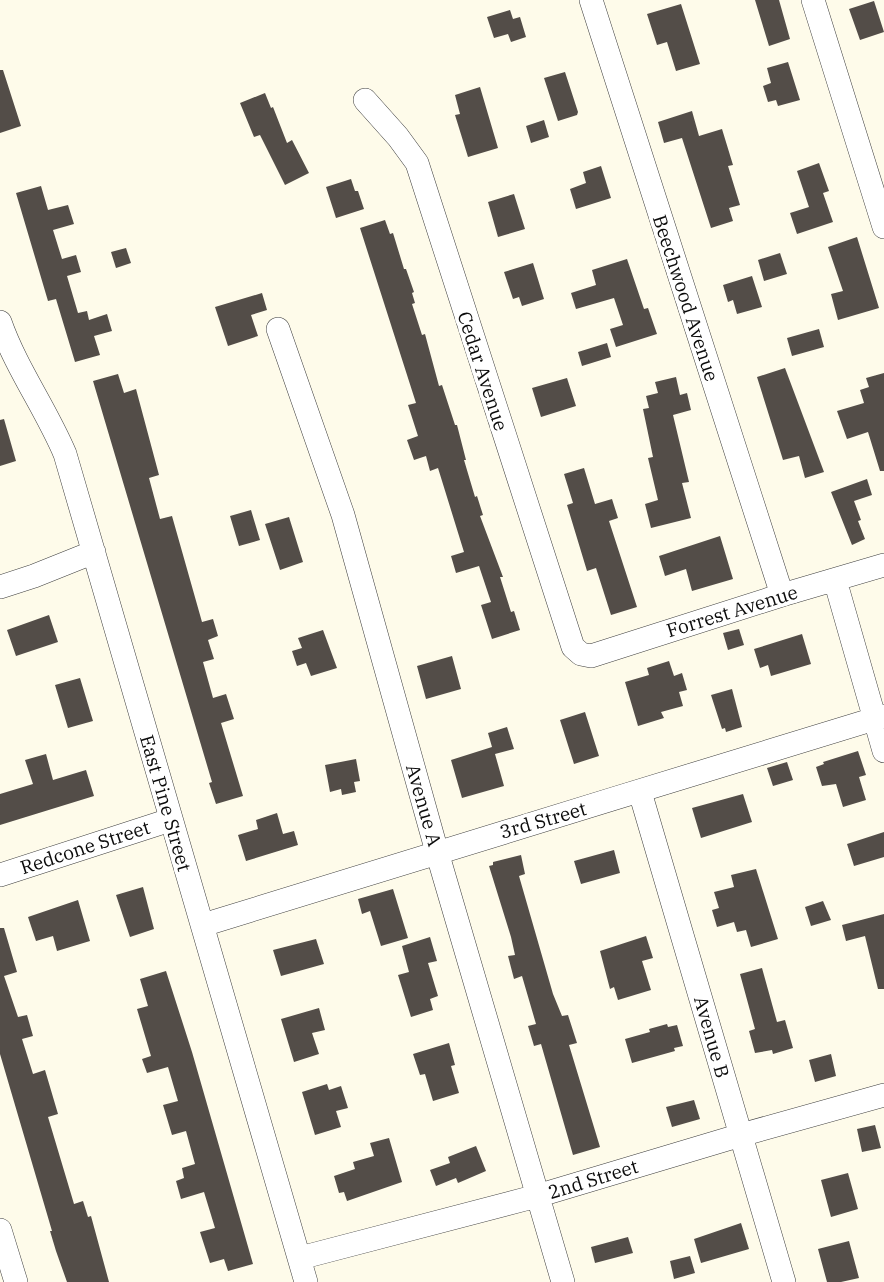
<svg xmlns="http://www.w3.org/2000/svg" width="884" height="1282" font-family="'IBM Plex Serif',serif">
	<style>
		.building { fill: #534d48 }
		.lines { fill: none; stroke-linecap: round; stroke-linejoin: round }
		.minor-casing { stroke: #3e3e3e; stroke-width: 24 }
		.minor { stroke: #fff; stroke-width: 23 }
		.labels { text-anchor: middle; stroke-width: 7; stroke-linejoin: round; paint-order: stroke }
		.street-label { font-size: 19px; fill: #0b0b0b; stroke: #fff }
	</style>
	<rect width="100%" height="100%" fill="#fefbea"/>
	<path class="building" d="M755,0h24l11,39 -21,7z
		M874,1l10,31 -24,8 -11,-31z
		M681,4l19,60 -24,7 -9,-29 -10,3 -10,-31z
		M510,10l3,9 7,-2 6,20 -15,5 -3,-8 -14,4 -7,-21z
		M788,62l12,38 -22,6 -2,-6 -8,2 -5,-16 8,-3 -4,-15z
		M0,70h3l18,56 -21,7z
		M565,72l13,40 -1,3 -19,6 -14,-43z
		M480,87l18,61 -30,9 -13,-42 5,-1 -5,-19z
		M265,93l6,15 2,-1 14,36 5,-3 17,33 -24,12 -25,-50 -6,2 -14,-34z
		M692,111l7,25 23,-7 11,36 -5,1 12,39 -11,3 4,13 -22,7 -29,-90 -18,5 -6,-21z
		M544,120l5,17 -18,6 -5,-17z
		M819,163l10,28 -6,2 10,29 -36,12 -7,-21 19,-6 -12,-36z
		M601,166l10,32 -35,11 -6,-20 16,-6 -3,-11z
		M351,179l4,12h3l6,18 -28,9 -10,-31z
		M41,186l7,24 20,-5 6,19 -21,6 9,29 14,-4 5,17 -14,4 11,37 9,-2 2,9 18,-6 5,17 -18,5 6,19 -25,7 -19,-63 -8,2 -32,-108z
		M514,194l11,35 -27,8 -10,-35z
		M385,220l5,14 3,-1 11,36h2l8,23 -2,1 3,10 -3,1 10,31 3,-1 14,52 3,-1 13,40h2l9,35h-2l11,37 2,-1 6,19 -3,1 23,61h-3l11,35 3,-1 6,19 -28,9 -11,-34 10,-3 -12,-36 -23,7 -5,-17 13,-4 -26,-84 -8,3 -4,-15 -12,4 -7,-20 11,-4 -10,-31 8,-2 -56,-175z
		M857,237l22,71 -41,12 -7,-26 12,-3 -15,-44z
		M126,248l5,15 -15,5 -5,-16z
		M780,253l7,21 -23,7 -6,-21z
		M627,259l17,50 4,-1 9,26 -41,13 -6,-18 13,-4 -9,-27 -38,11 -5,-16 25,-8 -4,-15z
		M533,263l11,36 -22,7 -3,-9 -6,2 -9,-27z
		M752,276l10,31 -25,7 -4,-14 -5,2 -5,-17z
		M262,293l5,17 -16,5 7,21 -30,10 -13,-39z
		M819,329l5,18 -32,9 -5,-18z
		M607,343l4,14 -29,9 -4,-14z
		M785,368l39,104 -19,6 -6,-22 -16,4 -26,-83z
		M884,373v98h-4l-12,-39 -21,7 -10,-28 27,-8 -4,-13 9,-3 -3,-9z
		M118,374l6,19 12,-4 23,86 -10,3 11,41 12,-3 30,106 11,-3 5,17 -10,4 6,19 -11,3 10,36 13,-4 8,25 -13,4 22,73 -27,8 -7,-21 3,-1 -119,-401z
		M676,377l4,18 7,-2 4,17 -18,5 16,67 -7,1 9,35 -40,10 -6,-24 13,-4 -10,-42 5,-1 -10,-48 6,-1 -3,-12 12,-3 -3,-11z
		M567,378l9,28 -35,11 -9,-29z
		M4,419l12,42 -16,5v-46z
		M584,468l11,36 17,-5 6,19 -9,3 28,86 -26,8 -15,-47 -9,3 -20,-66 6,-2 -9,-29z
		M867,479l5,16 -18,6 7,19 -3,1 7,18 -13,6 -21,-53z
		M251,510l9,30 -21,6 -9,-30z
		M289,517l14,45 -23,8 -15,-46z
		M720,536l13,43 -41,12 -6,-22 -21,7 -6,-20z
		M49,615l9,27 -42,14 -9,-26z
		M739,629l5,16 -16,5 -5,-17z
		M323,630l14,38 -26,8 -5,-13 -9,3 -5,-15 10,-3 -4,-10z
		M802,634l9,30 -40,12 -3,-11 -8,3 -6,-19z
		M452,656l9,33 -35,10 -9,-33z
		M669,661l5,15 8,-3 5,17 -8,2 4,14 -22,6 3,6 -26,8 -13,-44 24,-7 -2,-7z
		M80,678l13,43 -25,7 -13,-43z
		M732,689l10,38 -16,5 -1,-4 -3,1 -11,-34z
		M585,712l14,44 -25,8 -14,-44z
		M507,727l7,22 -19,5 9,32 -42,12 -11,-38 41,-13 -4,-14z
		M858,751l8,24 -7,2 7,23 -23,7 -7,-23 -14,2 -6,-19 8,-3 -1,-2z
		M46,754l7,26 33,-10 8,26 -94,29v-31l33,-10 -8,-24z
		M356,759l4,22 -6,1 2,10 -14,3 -1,-6 -11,3 -5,-27z
		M787,762l6,18 -20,6 -6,-18z
		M743,794l9,28 -51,16 -9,-30z
		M277,813l6,21 11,-3 4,14 -52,16 -8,-26 20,-6 -2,-9z
		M884,832v25l-30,9 -7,-22z
		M614,850l6,23 -39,11 -7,-23z
		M521,855l4,19 -6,2 34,118 9,22 6,-1 9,28 -8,2 31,102 -27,8 -32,-111 -7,2 -6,-20 8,-2 -14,-48 -8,3 -6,-23 7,-1 -4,-18 -22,-71 4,-1v-3z
		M756,869l22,70 -27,8 -5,-17 -9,2 -3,-10 -17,5 -5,-17 7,-2 -5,-16 20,-5 -3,-12z
		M143,887l11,42 -24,8 -14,-42z
		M393,889l15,49 -27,8 -11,-35 -8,3 -4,-15z
		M78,900l12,41 -33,10 -4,-15 -17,5 -8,-24z
		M823,901l8,19 -20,6 -6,-19z
		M884,914v75h-6l-13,-53 -19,5 -4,-16z
		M0,928h4l13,44 -13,4 14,41 9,-2 6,21 -11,3 11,35 12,-4 13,44 -10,3 26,87 9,-3 5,16 3,-1 18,66h-42l-11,-31 -6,-20h2l-52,-177z
		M646,936l7,22 -11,3 9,29 -33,10 -4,-13 -4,2 -10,-38z
		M430,937l7,24 -9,2 10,33 -8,3 3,11 -22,7 -13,-42 11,-3 -7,-26z
		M316,939l8,25 -43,12 -8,-26z
		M762,968l15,54 8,-2 8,28 -20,6 -1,-4 -17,3 -6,-22 6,-2 -15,-55z
		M166,971l26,81 61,212 -25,7 -4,-12 -14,4 -10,-31 15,-4 -11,-36 -23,7 -5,-18 8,-3 -2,-10 13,-4 -9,-33 -14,4 -9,-30 15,-4 -10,-34 -21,6 -5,-14 9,-3 -14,-47 11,-3 -8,-27z
		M319,1008l6,22 -13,3 7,21 -25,8 -13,-43z
		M667,1024l1,3 9,-2 6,21 -9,2 1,3 -43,12 -7,-24 25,-7 -1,-3z
		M449,1043l6,22 -4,1 8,27 -26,8 -8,-27 -5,1 -7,-21z
		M831,1054l5,22 -21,6 -6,-22z
		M327,1084l2,6 12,-4 7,22 -12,3 5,16 -26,8 -13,-43z
		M694,1100l6,19 -28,8 -6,-20z
		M875,1125l6,23 -19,4 -5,-23z
		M389,1138l13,44 -55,19 -3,-9 -5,1 -5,-17 21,-7 -2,-7 21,-6 -4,-13z
		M476,1146l10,25 -28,12 -2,-5 -20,8 -6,-16 20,-7 -2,-6z
		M848,1173l10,36 -27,8 -10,-37z
		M741,1223l8,26 -48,14 -7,-24z
		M628,1237l5,16 -38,10 -4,-16z
		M849,1241l10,37 -18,4h-14l-9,-33z
		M690,1256l5,17 -21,6 -4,-18z"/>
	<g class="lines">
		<g class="minor-casing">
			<path id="minor" d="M591,0l191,595
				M813,0l71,227
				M365,100l33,37 19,26 156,484 8,7 10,2 191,-61 102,-30
				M0,322c16,46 46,87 65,132l241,828
				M278,329l65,186 94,337 126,430
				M835,580l49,171
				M0,587l34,-11 60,-24
				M640,792l144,490
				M0,875l170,-55
				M203,925c227,-71 454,-139 681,-209
				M0,1230l16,52
				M300,1258l237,-62 204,-61 143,-40"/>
		</g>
		<use href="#minor" class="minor"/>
	</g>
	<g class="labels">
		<g class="street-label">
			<text transform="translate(686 298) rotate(72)" y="7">Beechwood Avenue</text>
			<text transform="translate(483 371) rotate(72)" y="7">Cedar Avenue</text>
			<text transform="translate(732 611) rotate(-17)" y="7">Forrest Avenue</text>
			<text transform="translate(166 803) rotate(74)" y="7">East Pine Street</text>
			<text transform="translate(424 805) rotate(74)" y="7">Avenue A</text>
			<text transform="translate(543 820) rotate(-16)" y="7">3rd Street</text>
			<text transform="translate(85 847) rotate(-18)" y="7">Redcone Street</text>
			<text transform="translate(712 1037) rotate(74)" y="7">Avenue B</text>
			<text transform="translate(593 1179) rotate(-17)" y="7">2nd Street</text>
		</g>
	</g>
</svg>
